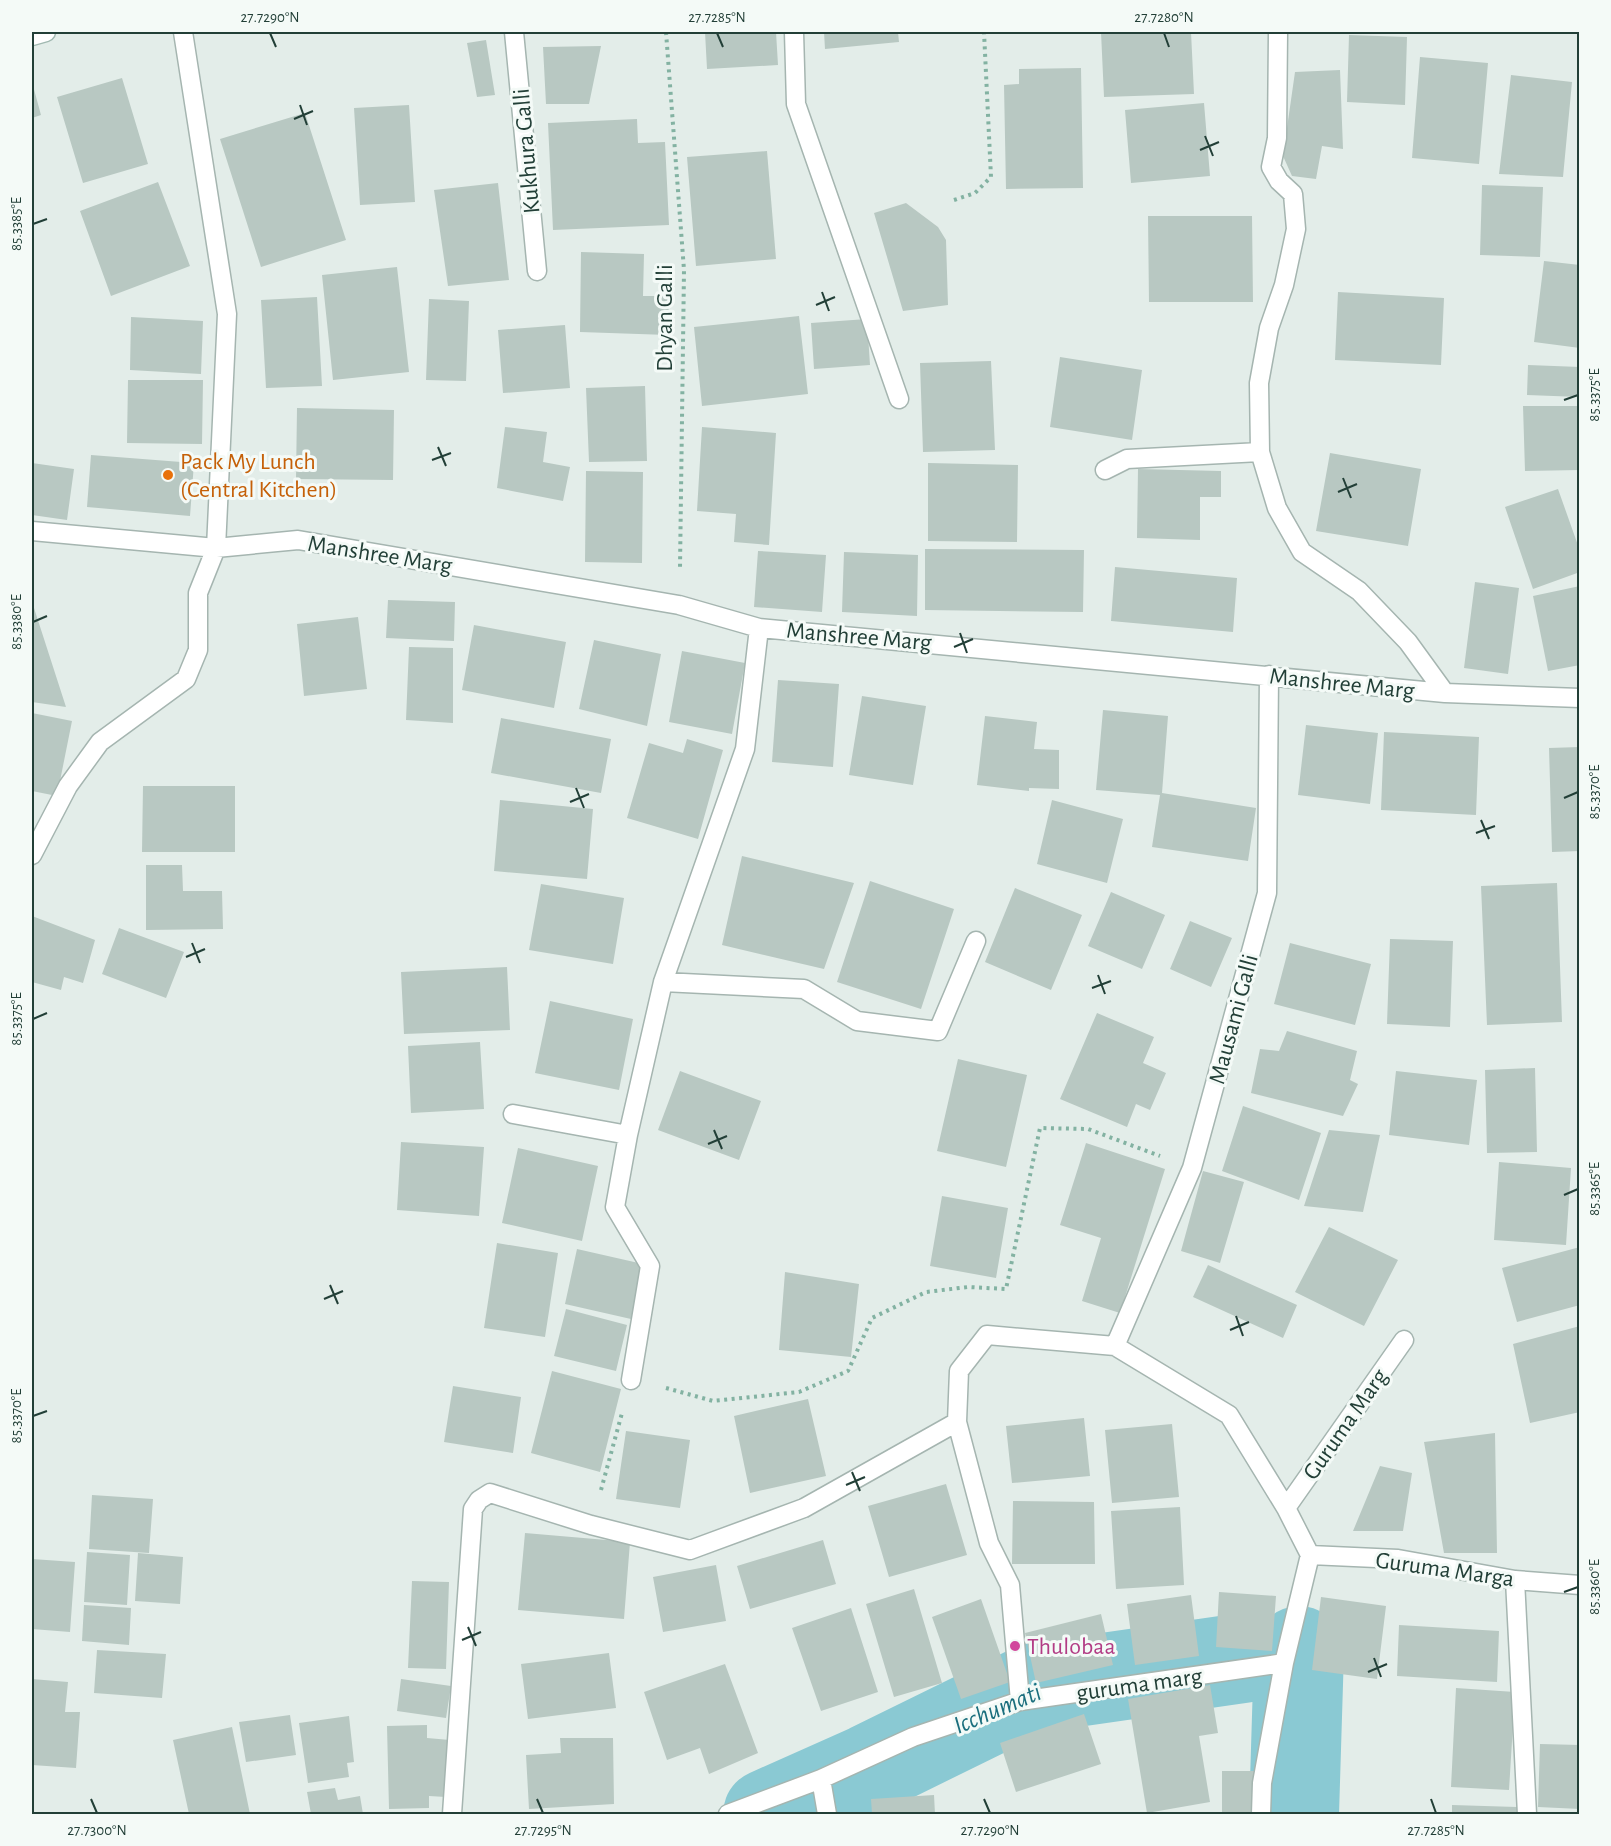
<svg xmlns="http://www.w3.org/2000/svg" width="1611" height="1846" font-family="'Alegreya Sans',sans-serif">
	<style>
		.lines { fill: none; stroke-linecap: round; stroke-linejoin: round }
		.river { stroke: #8ac9d3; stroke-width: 90 }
		.building { fill: #b8c8c2 }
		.street-casing { stroke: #a5b5b0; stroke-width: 21 }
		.secondary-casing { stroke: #a1b9b1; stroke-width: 21 }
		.path { stroke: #83b2a2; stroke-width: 4; stroke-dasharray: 3 4.5; stroke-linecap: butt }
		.street { stroke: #fff; stroke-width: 18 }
		.secondary { stroke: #fff; stroke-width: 18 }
		.ticks { fill: none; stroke: #223f37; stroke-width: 2 }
		.food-dot { fill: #e8710a; stroke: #f4faf7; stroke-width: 2 }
		.hotel-dot { fill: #d1479c; stroke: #f4faf7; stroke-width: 2 }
		.labels { text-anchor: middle; stroke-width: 6; stroke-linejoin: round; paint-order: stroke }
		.street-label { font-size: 24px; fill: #223f37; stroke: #f4faf7 }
		.food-label { font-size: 24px; fill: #c56008; stroke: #f4faf7; text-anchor: start }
		.hotel-label { font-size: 24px; fill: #b23c85; stroke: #f4faf7; text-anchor: start }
		.water-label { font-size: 26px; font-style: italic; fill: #1a6e7d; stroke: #f4faf7 }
		.neatline { fill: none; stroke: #223f37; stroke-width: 2 }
		.ticks-label { font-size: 15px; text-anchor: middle; fill: #223f37 }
	</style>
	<rect width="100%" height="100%" fill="#e3ede9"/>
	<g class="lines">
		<path class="river" d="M768,1814l101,-45 165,-81 209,-30
			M1294,1814l5,-163"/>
	</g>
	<path class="building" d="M705,32h71l2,33 -71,4z
		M824,32h74l1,10 -74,7z
		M1101,32h90l3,62 -90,3z
		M1349,35l58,2 -2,68 -58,-3z
		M486,40l9,55 -18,2 -10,-54z
		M601,46l-12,58h-43l-3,-57z
		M1420,57l68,6 -9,101 -67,-6z
		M1081,68l2,120 -77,1 -2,-104 15,-1v-15z
		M1340,70l3,79 -21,-3 -6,33 -24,-3 -9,-20 12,-84z
		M1511,75l61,7 -9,95 -64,-3z
		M122,78l26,86 -65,19 -26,-86z
		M32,82l9,33 -9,3z
		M1204,103l6,73 -79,7 -6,-73z
		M409,105l6,97 -55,3 -6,-97z
		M305,113l41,127 -85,27 -41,-128z
		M637,119l1,24 27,-1 4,83 -116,5 -5,-107z
		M767,151l9,108 -80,7 -9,-109z
		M158,182l32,84 -79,30 -31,-85z
		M498,183l11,97 -61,6 -14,-96z
		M1482,185l61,2 -3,70 -60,-2z
		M906,203l32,24 8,13 2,65 -45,6 -29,-98z
		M1148,216h104l1,86h-104z
		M581,252l63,2 -1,42h26l-1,39 -88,-3z
		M1544,261l36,4v83l-46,-6z
		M397,267l12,105 -76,8 -11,-105z
		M1338,292l106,6 -3,67 -106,-5z
		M317,297l5,89 -56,2 -5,-88z
		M429,299l40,2 -3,80 -40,-1z
		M799,316l9,78 -106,12 -8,-79z
		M131,317l72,4 -2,53 -71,-4z
		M867,319l3,46 -56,4 -3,-46z
		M565,325l5,63 -67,5 -5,-63z
		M1060,357l82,13 -10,70 -82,-13z
		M991,361l4,89 -72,2 -3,-89z
		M1528,365l52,2v30l-53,-2z
		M128,380h75l-1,64 -75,-1z
		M645,386l2,75 -58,1 -3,-74z
		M1523,406h57v64l-55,1z
		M297,408l97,2 -1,70 -97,-1z
		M505,427l42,5 -4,30 27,5 -7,34 -66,-13z
		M702,427l74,6 -7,112 -35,-3 2,-28 -39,-3z
		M1330,453l91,16 -13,77 -92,-15z
		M91,455l103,8 -4,53 -103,-9z
		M32,463l42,6 -7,51 -35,-5z
		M928,463l90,2 -1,77 -89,-1z
		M1138,469l83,2v26h-21v43l-63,-2z
		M586,471l57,1 -1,91 -57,-1z
		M1558,489l22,62v21l-47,17 -28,-82z
		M925,549l159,1 -1,62 -158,-2z
		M758,551l68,4 -4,57 -68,-5z
		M844,552l74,3 -1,61 -75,-4z
		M1115,567l122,11 -4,54 -122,-11z
		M1475,582l44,6 -11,86 -44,-6z
		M1580,586v79l-32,6 -15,-75z
		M388,600l67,2 -1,39 -68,-3z
		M32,608h2l32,99 -34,-5z
		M358,617l9,72 -63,7 -7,-72z
		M474,625l92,17 -12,66 -92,-18z
		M594,640l67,14 -14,72 -68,-17z
		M409,647l44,1v75l-47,-3z
		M682,651l63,12 -13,71 -63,-12z
		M778,680l61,4 -6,83 -61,-5z
		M862,696l64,10 -13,79 -64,-10z
		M1103,710l65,6 -6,77 94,15 -8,53 -96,-14 8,-52 -64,-5z
		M32,713l40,8 -15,75 -25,-5z
		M985,716l52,6 -3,27 25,1v39l-30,-1v3l-52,-6z
		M501,718l110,21 -10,54 -110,-20z
		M1306,725l72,8 -8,71 -72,-9z
		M1384,732l95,5 -3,78 -95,-5z
		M687,739l36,11 -25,89 -71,-21 22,-75 34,10z
		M1580,747v104l-28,1 -3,-104z
		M143,786h92v66h-93z
		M500,800l93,9 -6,70 -93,-8z
		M1052,800l71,19 -16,64 -70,-19z
		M742,856l112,27 -30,86 -102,-24z
		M146,865h36l1,26h39l1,38 -77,1z
		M870,881l84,28 -33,100 -84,-27z
		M1557,883l5,139 -75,3 -6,-139z
		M541,884l83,14 -11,66 -84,-14z
		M1015,888l67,27 -31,75 -66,-28z
		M1111,892l54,23 -23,54 -54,-23z
		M32,916l63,24 -12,43 -19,-6 -3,13 -29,-8z
		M1190,921l42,17 -21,49 -41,-18z
		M119,928l65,24 -18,46 -64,-24z
		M1390,939l63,2 -3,86 -63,-3z
		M1290,943l81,21 -16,61 -81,-21z
		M507,967l3,63 -106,4 -3,-62z
		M550,1001l83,18 -14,71 -84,-17z
		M1097,1013l57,24 -11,26 23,10 -16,37 -14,-6 -9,23 -67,-28z
		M1287,1031l70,20 -7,29 8,4 -15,32 -92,-23 9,-44 19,2z
		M480,1042l4,67 -73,4 -3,-67z
		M958,1059l69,16 -21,92 -69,-16z
		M1535,1068l2,84 -50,1 -2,-83z
		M680,1071l81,30 -22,59 -81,-30z
		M1396,1071l81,9 -8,65 -80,-10z
		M1243,1106l78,27 -22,67 -77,-29z
		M1329,1130l51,5 -17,77 -59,-6z
		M401,1142l83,5 -5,69 -82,-6z
		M1086,1143l79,26 -45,144 -38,-12 19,-63 -41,-13z
		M518,1148l80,18 -16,75 -80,-18z
		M1499,1162l72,6 -5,77 -72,-5z
		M1203,1171l41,11 -24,81 -39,-12z
		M942,1196l66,12 -12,70 -66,-12z
		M1329,1227l69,33 -34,66 -69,-34z
		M497,1243l61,10 -13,84 -61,-9z
		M1580,1247v58l-63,17 -15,-54z
		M577,1249l66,15 -12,55 -66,-15z
		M1208,1265l89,40 -14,33 -90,-41z
		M785,1272l74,12 -8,73 -72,-7z
		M566,1309l61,16 -11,46 -62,-15z
		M1580,1326v86l-50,11 -17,-79z
		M552,1371l69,18 -21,83 -69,-19z
		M453,1386l68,11 -8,56 -69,-11z
		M808,1399l18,77 -76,17 -16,-77z
		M1084,1418l6,58 -78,7 -6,-57z
		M1172,1424l7,73 -67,6 -7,-73z
		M626,1431l64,9 -10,68 -64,-9z
		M1495,1433l2,120h-53l-20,-111z
		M1380,1466l32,7 -9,58h-50z
		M946,1484l21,71 -78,22 -21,-71z
		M92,1495l61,4 -4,54 -60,-4z
		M1013,1501l81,1 1,62h-83z
		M1180,1507l4,78 -68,4 -5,-78z
		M525,1533l105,9 -6,77 -106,-9z
		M823,1540l13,44 -86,25 -13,-43z
		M87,1552l43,3 -3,50 -43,-3z
		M138,1553l45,4 -3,47 -45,-3z
		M32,1559l43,3 -5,70 -38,-3z
		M716,1565l10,56 -63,11 -10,-55z
		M412,1581l37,1 -3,87 -38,-1z
		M914,1589l28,94 -48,14 -28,-93z
		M1219,1592l57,4 -4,55 -56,-4z
		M1191,1595l8,61 -64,9 -8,-61z
		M1321,1597l65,9 -9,73 -65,-9z
		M981,1599l29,83 -49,17 -29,-82z
		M84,1605l47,3 -2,37 -47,-4z
		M851,1608l27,84 -57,19 -29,-83z
		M1101,1614l12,51 -77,18 -11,-50z
		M1399,1625l100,6 -2,51 -100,-6z
		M97,1650l69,4 -4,44 -68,-5z
		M609,1653l7,55 -88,11 -7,-55z
		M725,1664l33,89 -49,21 -9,-26 -33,12 -23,-68z
		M32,1679l36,3 -3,30h15l-4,56 -44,-3z
		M401,1679l50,7 -5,32 -49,-7z
		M1210,1685l8,48 -19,3 11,66 -63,11 -19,-114z
		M1456,1688l59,4 -6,98 -58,-3z
		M1084,1714l17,50 -85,28 -16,-49z
		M290,1715l6,40 -50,7 -7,-40z
		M349,1716l5,46 -7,1 2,14 -41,6 -9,-60z
		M427,1725v13l23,2 -4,57 -17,-1v12l-40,1 -2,-83z
		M232,1727l18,87h-61l-16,-74z
		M560,1738h53l1,66 -85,5 -3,-54 35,-2z
		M1540,1744l40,1v64l-42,-2z
		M1222,1771h37v43h-37z
		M335,1788l3,12 22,-4 3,18h-52l-4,-22z
		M934,1795l1,19h-63l-1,-15z
		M1452,1805l65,2v7h-65z"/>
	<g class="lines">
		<g class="street-casing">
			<path id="street" d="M514,32l23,239
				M794,32l2,72 103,295
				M1278,32l-1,106 -6,29 8,14 14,13 3,35 -12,56 -15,43 -10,55 1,69 17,56 25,44 57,39 49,51 37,51
				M1105,470l22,-11 133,-7
				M32,531l184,17 82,-8 381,65 80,23 686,65 135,5
				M32,855l36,-69 32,-44 86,-63 12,-29v-57l18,-45 11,-234 -44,-282
				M663,982l141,7 53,32 81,10 38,-90
				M513,1114l115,21
				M1115,1346l77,-178 75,-275 2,-218
				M631,1380l19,-114 -35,-59 13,-72 35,-153 82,-233 14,-121
				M1310,1555l88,4 117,21 65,5
				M1515,1580l12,234
				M1020,1701l-10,-116 -21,-42 -32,-121 2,-51 28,-36 128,11 114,69 57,93
				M821,1779l6,35
				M452,1814l21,-305 6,-9 11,-7 101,32 99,25 114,-42 153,-86
				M728,1814l93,-35 92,-42 107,-36 264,-38
				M1261,1814l1,-31 22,-120 26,-108 -24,-47 118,-168"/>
		</g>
		<g class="secondary-casing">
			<path id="secondary" d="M32,36l14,-4"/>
		</g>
		<path class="path" d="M666,32l18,238 -4,298
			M954,200l21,-7 16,-16 -7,-145
			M666,1388l47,13 86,-9 49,-21 24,-53 54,-26 42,-5 38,2 34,-161 48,1 72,27
			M601,1490l21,-77"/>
		<use href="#street" class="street"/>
		<use href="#secondary" class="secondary"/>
	</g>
	<path class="ticks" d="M270,33l6,14M717,33l6,14M1164,33l5,14M300,105l7,20M294,119l19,-8M1205,136l8,20M1200,150l19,-8M33,224l14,-5M822,292l7,19M816,305l19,-8M1564,400l14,-5M438,447l8,19M432,460l19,-7M1343,478l8,20M1338,492l19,-8M33,622l14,-6M960,633l7,20M954,647l19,-8M576,788l8,20M1564,798l14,-6M570,802l19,-8M1481,820l8,19M1476,833l19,-7M192,943l8,20M186,957l19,-8M1098,975l7,19M1092,988l19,-7M33,1019l14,-6M714,1130l8,19M708,1144l19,-8M1564,1195l14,-6M330,1285l8,19M324,1299l19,-8M1236,1316l7,20M1230,1330l19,-8M33,1416l14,-5M852,1472l8,19M846,1485l19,-8M1564,1592l14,-5M468,1627l8,19M462,1640l19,-8M1374,1658l7,19M1368,1672l19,-8M91,1799l6,14M537,1799l6,14M984,1799l6,14M1431,1799l5,14"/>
	<circle class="food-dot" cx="168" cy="475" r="6"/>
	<circle class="hotel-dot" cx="1015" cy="1646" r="6"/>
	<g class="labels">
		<g class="street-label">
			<text transform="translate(526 151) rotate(-95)" y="8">Kukhura Galli</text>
			<text transform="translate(664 318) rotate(-90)" y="8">Dhyan Galli</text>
			<text transform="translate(380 554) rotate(9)" y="8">Manshree Marg</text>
			<text transform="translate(859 636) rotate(5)" y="8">Manshree Marg</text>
			<text transform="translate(1342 683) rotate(6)" y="8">Manshree Marg</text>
			<text transform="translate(1233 1019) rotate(-75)" y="8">Mausami Galli</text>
			<text transform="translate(1345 1424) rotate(-55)" y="8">Guruma Marg</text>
			<text transform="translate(1445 1569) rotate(8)" y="8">Guruma Marga</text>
			<text transform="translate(1139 1684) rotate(-8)" y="8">guruma marg</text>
		</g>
		<g class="food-label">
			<text x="180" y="469">Pack My Lunch<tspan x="180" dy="28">(Central Kitchen)</tspan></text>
		</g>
		<g class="hotel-label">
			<text x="1027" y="1654">Thulobaa</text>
		</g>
		<g class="water-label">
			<text transform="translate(997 1708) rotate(-23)" y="9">Icchumati</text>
		</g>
	</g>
	<rect width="1611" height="1846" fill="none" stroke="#f4faf7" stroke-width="66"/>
	<rect x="33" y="33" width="1545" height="1780" class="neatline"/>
	<g class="ticks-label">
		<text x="270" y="22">27.7290°N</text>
		<text x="717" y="22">27.7285°N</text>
		<text x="1164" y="22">27.7280°N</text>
		<text transform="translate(16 224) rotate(-90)" y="5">85.3385°E</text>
		<text transform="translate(1594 395) rotate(-90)" y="5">85.3375°E</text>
		<text transform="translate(16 622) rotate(-90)" y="5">85.3380°E</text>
		<text transform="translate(1594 792) rotate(-90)" y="5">85.3370°E</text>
		<text transform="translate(16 1019) rotate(-90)" y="5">85.3375°E</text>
		<text transform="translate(1594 1189) rotate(-90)" y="5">85.3365°E</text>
		<text transform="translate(16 1416) rotate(-90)" y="5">85.3370°E</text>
		<text transform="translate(1594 1587) rotate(-90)" y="5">85.3360°E</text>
		<text x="97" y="1835">27.7300°N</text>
		<text x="543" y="1835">27.7295°N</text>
		<text x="990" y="1835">27.7290°N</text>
		<text x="1436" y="1835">27.7285°N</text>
	</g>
</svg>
